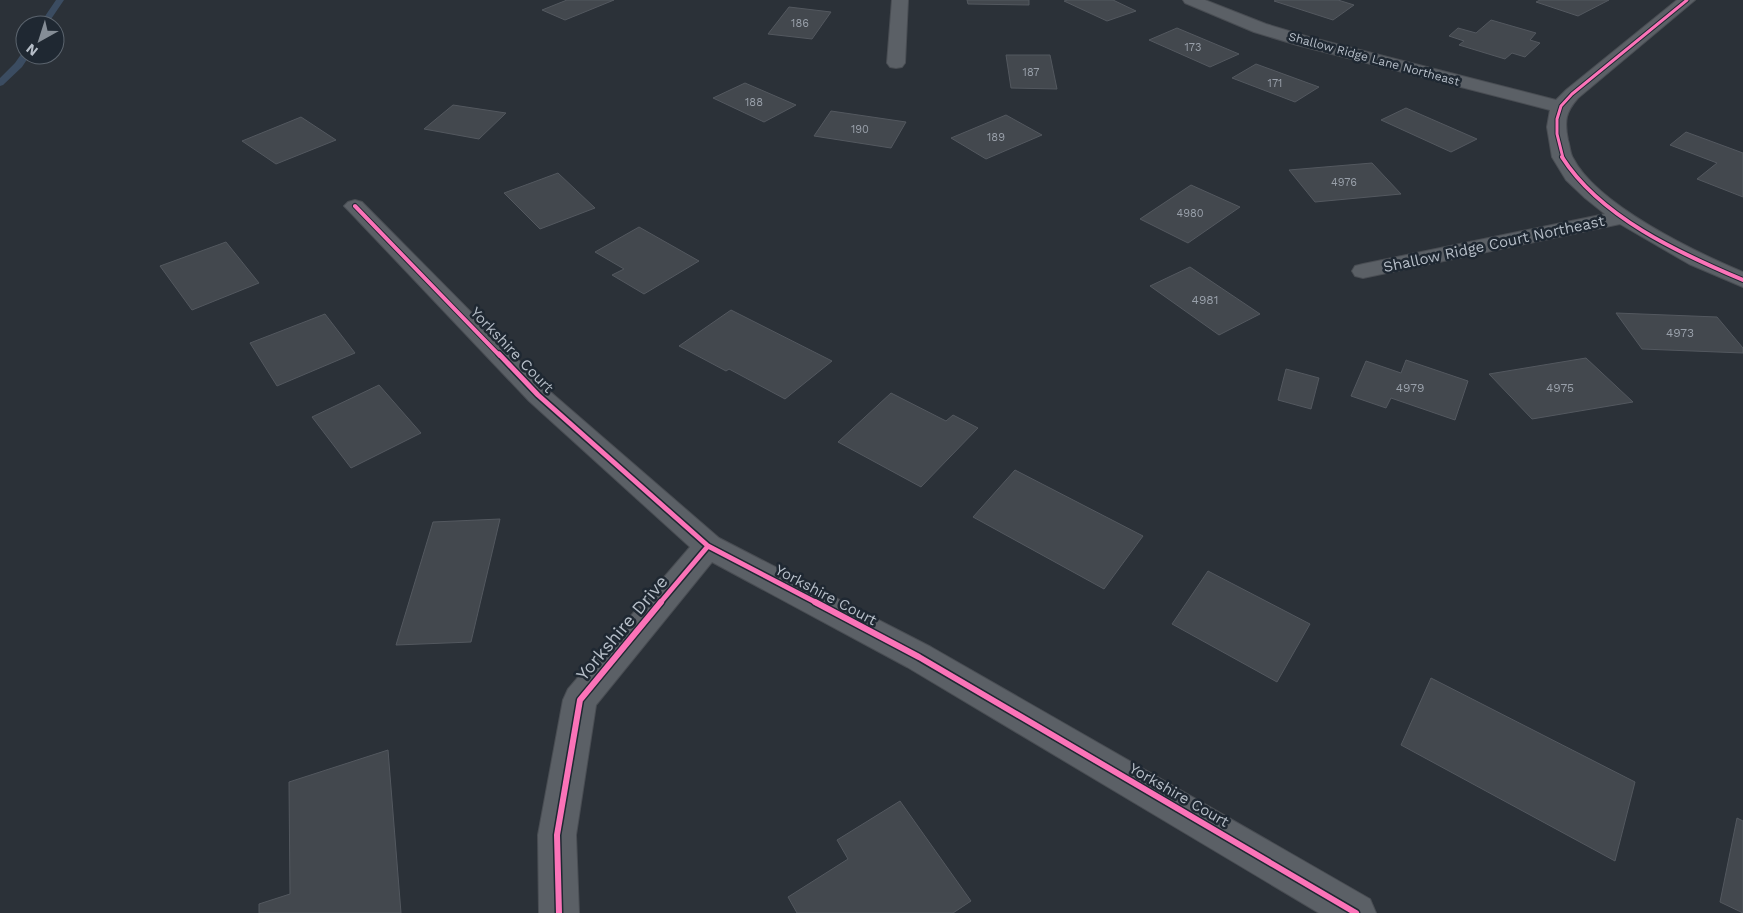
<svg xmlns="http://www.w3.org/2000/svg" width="1743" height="913" font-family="'Work Sans',sans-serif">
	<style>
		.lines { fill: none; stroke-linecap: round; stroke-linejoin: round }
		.stream { fill: #3b4c61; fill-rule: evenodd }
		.building { fill: #43484e; stroke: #53585f }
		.minor-casing { stroke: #494d53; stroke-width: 2 }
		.minor { fill: #5b6066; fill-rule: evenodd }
		.cycleway-far3-casing { stroke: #1f2832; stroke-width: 5 }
		.cycleway-far2-casing { stroke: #1f2832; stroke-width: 6 }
		.cycleway-far1-casing { stroke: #1f2832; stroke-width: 8 }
		.cycleway-casing { stroke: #1f2832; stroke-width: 9 }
		.cycleway-far3 { stroke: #fb73b8; stroke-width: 3 }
		.cycleway-far2 { stroke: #fb73b8; stroke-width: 4 }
		.cycleway-far1 { stroke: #fb73b8; stroke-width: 5 }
		.cycleway { stroke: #fb73b8; stroke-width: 6 }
		.labels { text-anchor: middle; stroke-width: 5; stroke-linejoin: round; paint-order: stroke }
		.far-number-label { font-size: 11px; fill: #99a0aa }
		.far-street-label { font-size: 12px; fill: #b6bec8; stroke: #1f2832 }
		.number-label { font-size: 12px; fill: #99a0aa }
		.street-label { font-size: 15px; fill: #b6bec8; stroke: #1f2832 }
		.near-street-label { font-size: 18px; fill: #b6bec8; stroke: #1f2832 }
	</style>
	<rect width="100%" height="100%" fill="#2b3138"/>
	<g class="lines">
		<path class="stream" d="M56,0h8l-17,25h-8z
			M25,52v3h5l-8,12 -19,18 -3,1v-8l15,-15 7,-10z"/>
	</g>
	<path class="building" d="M567,0h47l-49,20 -23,-10z
		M967,0h62v5l-61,-1z
		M1068,0h45l23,11 -29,10 -43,-20z
		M1276,0h62l16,5 -21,15 -59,-19z
		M1540,0h69l-31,16 -42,-14z
		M789,7l42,5 -19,27 -44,-5z
		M1491,20l45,13 -6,7 10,3 -15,14 -13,-4 -7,6 -46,-14 5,-4 -15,-5 9,-8 18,5z
		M1177,28l62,26 -29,13 -61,-27z
		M1006,55h44l7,34 -46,-1z
		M1256,64l63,23 -24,15 -63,-24z
		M745,83l51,22 -32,17 -51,-24z
		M453,105l53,8 -27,26 -55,-10z
		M1406,108l71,31 -26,13 -70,-32z
		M831,111l75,11 -15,26 -77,-12z
		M1006,115l36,20 -56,24 -35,-21z
		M301,117l35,23 -60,24 -34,-23z
		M1686,132l57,21v44l-46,-18 20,-16 -47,-18z
		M1372,163l29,31 -86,8 -26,-32z
		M558,173l37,35 -55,21 -36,-36z
		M1191,185l49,22 -52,36 -48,-24z
		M639,227l60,34 -55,33 -32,-19 12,-6 -29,-17z
		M226,242l33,41 -67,27 -32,-44z
		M1190,267l70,47 -41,21 -69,-49z
		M731,310l101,51 -47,38 -56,-30 -3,2 -47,-25z
		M1616,313l101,4 26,31v5l-101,-4z
		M325,314l30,39 -78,33 -27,-43z
		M1586,358l47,44 -101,17 -43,-45z
		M1406,360l62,21 -13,39 -64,-22 -5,10 -35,-12 15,-35 35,12z
		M1286,369l33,9 -8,31 -33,-9z
		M379,385l42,48 -70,35 -39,-51z
		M891,393l55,28 7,-6 25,13 -57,59 -83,-45z
		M1015,470l128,66 -39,53 -131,-72z
		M500,519l-29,123 -75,3 37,-123z
		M1208,571l102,53 -33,58 -105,-58z
		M1431,678l204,104 -20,79 -214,-116z
		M388,750l13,163h-142v-9l31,-10 -1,-112z
		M900,801l71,100 -18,12h-156l-9,-16 60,-38 -11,-19z
		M1737,818l6,3v92l-23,-11z"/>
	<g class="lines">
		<g class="minor-casing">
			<path id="minor" d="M892,0h16l-3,63 -3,4 -6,1 -6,-1 -3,-4z
				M1183,0h22l61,24 43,13 247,63 10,-10 111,-90h18l-117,98c-12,14 -14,22 -10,42 2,6 2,13 5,18 24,47 122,94 170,114v15l-54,-23 -69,-40 -257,54 -8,-2 -3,-5 3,-5 8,-2 242,-50 -20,-16 -19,-18 -14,-23 -5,-30 3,-17 -253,-65 -43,-13 -69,-29z
				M355,200l7,2 185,187 172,149 212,109 439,252 6,14h-57l-412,-246 -195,-105 -116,143 -20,130 3,78h-40l-1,-78 25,-135 5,-11 122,-142 -161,-146 -181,-191 -4,-4 4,-4z"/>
		</g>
		<use href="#minor" class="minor"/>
		<g class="cycleway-far3-casing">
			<path id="cycleway-far3" d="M1563,158l-6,-24v-15l4,-13 11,-12 115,-94"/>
		</g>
		<g class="cycleway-far2-casing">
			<path id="cycleway-far2" d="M1562,157c38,60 117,96 181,123
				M355,206l145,150"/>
		</g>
		<g class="cycleway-far1-casing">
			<path id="cycleway-far1" d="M499,354l39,41 170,151 109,57
				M660,603l48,-57"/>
		</g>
		<g class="cycleway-casing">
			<path id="cycleway" d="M815,602l104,55 437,256
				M559,913l-2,-78 23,-135 81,-98"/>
		</g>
		<use href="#cycleway-far3" class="cycleway-far3"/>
		<use href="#cycleway-far2" class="cycleway-far2"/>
		<use href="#cycleway-far1" class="cycleway-far1"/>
		<use href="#cycleway" class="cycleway"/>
	</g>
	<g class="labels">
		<g class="far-number-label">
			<text x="800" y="27">186</text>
			<text x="1193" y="51">173</text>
			<text x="1031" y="76">187</text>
			<text x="1275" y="87">171</text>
			<text x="754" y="106">188</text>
			<text x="860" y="133">190</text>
			<text x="996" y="141">189</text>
			<text x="1344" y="186">4976</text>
			<text x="1190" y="217">4980</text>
		</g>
		<g class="far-street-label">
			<text transform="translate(1374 59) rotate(15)" y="4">Shallow Ridge Lane Northeast</text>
		</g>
		<g class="number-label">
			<text x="1205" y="304">4981</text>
			<text x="1680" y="337">4973</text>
			<text x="1410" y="392">4979</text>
			<text x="1560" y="392">4975</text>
		</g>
		<g class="street-label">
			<text transform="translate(1494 244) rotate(-12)" y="5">Shallow Ridge Court Northeast</text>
			<text transform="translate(512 350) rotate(46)" y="5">Yorkshire Court</text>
			<text transform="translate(826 595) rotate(28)" y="5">Yorkshire Court</text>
			<text transform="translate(1179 795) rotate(30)" y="5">Yorkshire Court</text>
		</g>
		<g class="near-street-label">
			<text transform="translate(622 628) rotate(-50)" y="6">Yorkshire Drive</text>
		</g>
	</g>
	<g transform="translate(40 40) rotate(219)"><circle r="24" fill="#1f2832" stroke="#5b646e"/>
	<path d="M0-4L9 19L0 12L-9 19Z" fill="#858d96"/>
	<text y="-8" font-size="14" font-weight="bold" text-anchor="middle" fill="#b6bec8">N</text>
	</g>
</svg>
